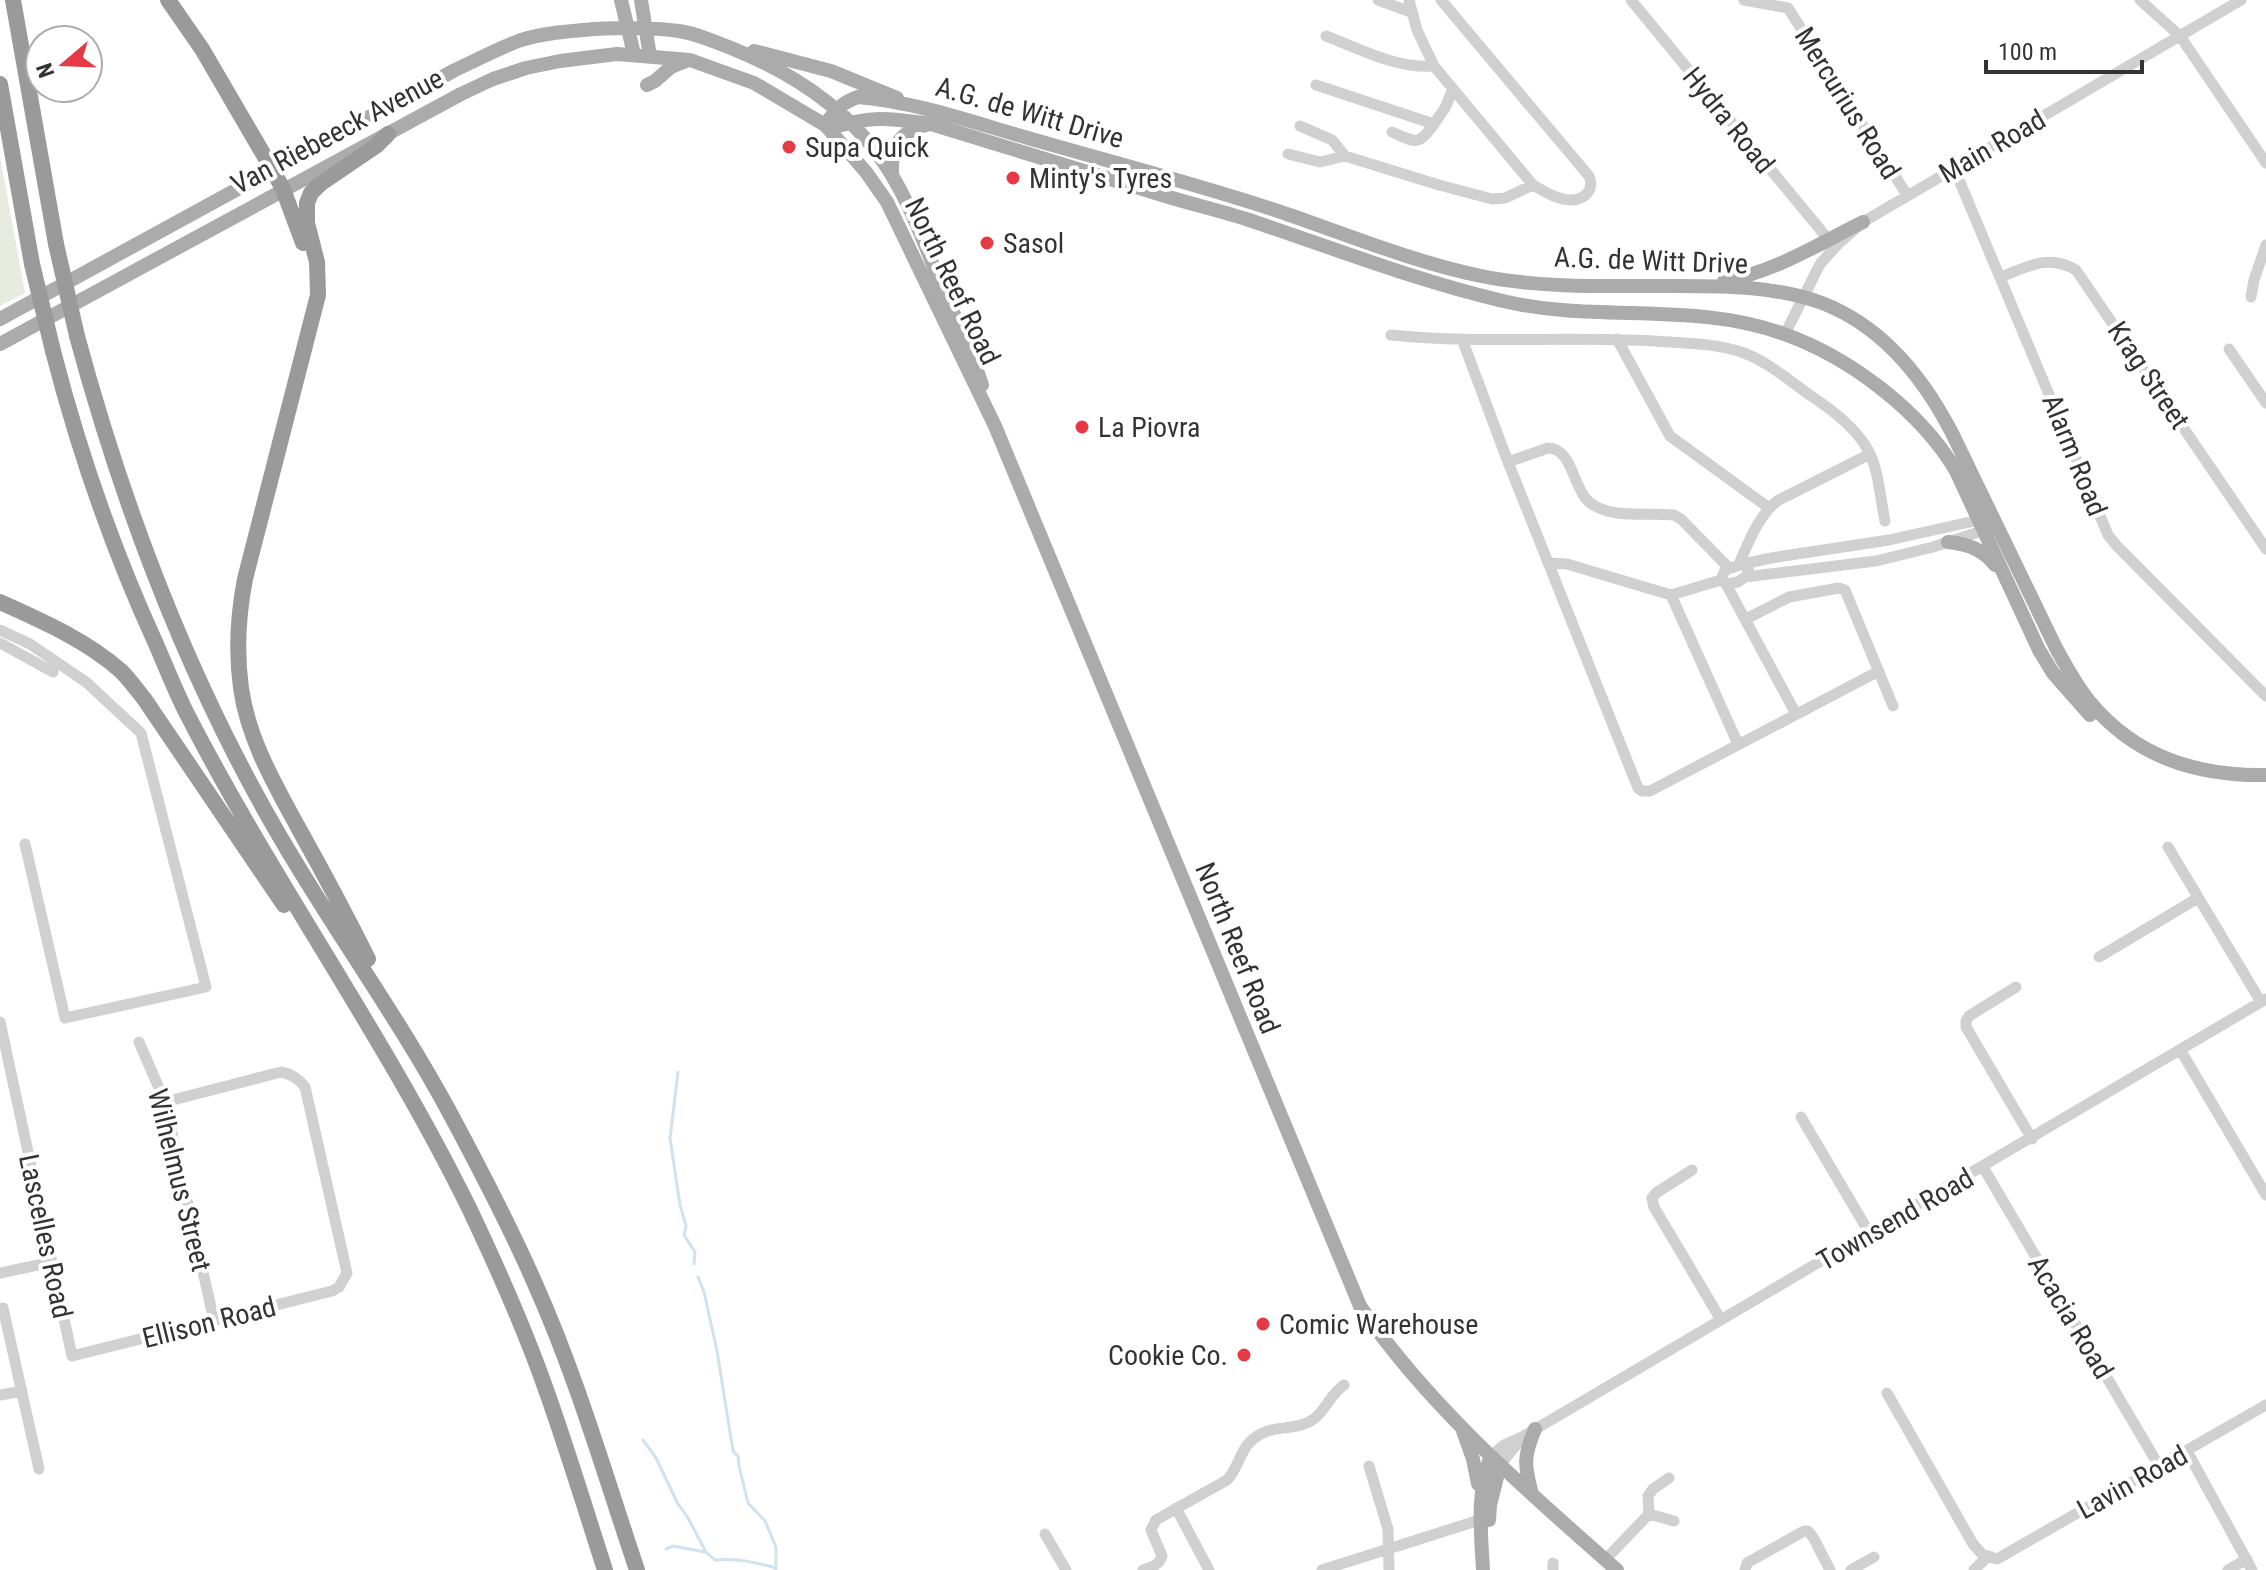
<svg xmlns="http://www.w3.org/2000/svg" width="2266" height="1570" font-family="'Roboto Condensed',sans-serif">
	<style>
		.green { fill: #e6ecdf }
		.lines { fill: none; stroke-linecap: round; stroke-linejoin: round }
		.stream { stroke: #cfe2ee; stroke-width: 3 }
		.minor { stroke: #d0d0d0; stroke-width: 11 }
		.major { stroke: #ababab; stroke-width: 14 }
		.highway { stroke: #9a9a9a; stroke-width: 16 }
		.highway-bridge { stroke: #9a9a9a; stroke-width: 16 }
		.poi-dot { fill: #e63946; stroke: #fff; stroke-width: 3 }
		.labels { text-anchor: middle; stroke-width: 8; stroke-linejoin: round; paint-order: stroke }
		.street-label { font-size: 28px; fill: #333; stroke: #fff }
		.poi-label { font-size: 28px; fill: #333; stroke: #fff; text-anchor: start }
	</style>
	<rect width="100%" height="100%" fill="#fff"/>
	<path class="green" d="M0,156l25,137 -25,13z"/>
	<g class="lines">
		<path class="stream" d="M678,1072l-8,66 10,67 6,21 -2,9 11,17 -1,12
			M698,1277l6,15 13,59 16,100 5,5 1,10 9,37 17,18 11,26v23
			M643,1440l13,18 22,46 10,14 18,34 9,8c21,-2 41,2 61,8
			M666,1549l7,-3 32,6"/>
		<path class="minor" d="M1378,0l33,12
			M1441,0l148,176c7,17 -9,27 -26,23 -11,-2 -21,-9 -30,-14
			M1631,0l197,239
			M1744,0l44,8
			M2140,0l40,36 86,127
			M1788,8l119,187
			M1326,36c34,13 71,33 108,30
			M1316,85l118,39 11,-16 8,-19
			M1300,126l32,14 13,16
			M1392,132c23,10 26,15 42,-8
			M1288,154l32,8 25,-6 94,29 53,14 13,-1 28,-13 -99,-119 -17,-36 -8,-30
			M1954,168l154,367 9,11 149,150
			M2001,277c28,-11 47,-23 75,-7l190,279
			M2251,297l3,-17 12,-35
			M1785,334l35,-70 19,-21 24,-21 378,-222
			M1391,335c87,9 175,1 263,6 29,2 62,2 90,12 24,9 46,28 67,43 20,13 45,32 57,54 11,20 12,48 17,71
			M1462,339l46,123 130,326 4,3h8l229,-120
			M1617,339l53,97 99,72
			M2229,349l37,54
			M1508,462l40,-14c24,0 25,39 40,53 21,19 59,11 86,14l7,4 48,49
			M1548,563l19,1 104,31 67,149
			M1739,564c10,-23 19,-47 38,-63l93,-47
			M1743,564l28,-6 118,-18 81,-18 13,-4
			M1745,577l4,-5 -1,-3 -5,-5 -18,6 -4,10 5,4 12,-2 7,-5 131,-16 57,-14 58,-19
			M1726,584l70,130
			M1671,595l50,-15
			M1746,619l43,-22 50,-9 6,2 48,116
			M0,630l30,14 56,38 55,51 65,254 -141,31 -40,-174
			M0,643l53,29
			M2168,847l93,155
			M2099,957l99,-59
			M2016,987l-47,29 -3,5v6l66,112
			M0,1022l72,334 260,-65 7,-4 8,-14 -42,-186c-6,-8 -13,-13 -24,-15l-116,30
			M139,1042l26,60 49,219
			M2181,1051l85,144
			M1801,1117l69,117
			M1983,1167l176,299
			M1692,1170l-36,23 -4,5 2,9 67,113
			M0,1273l52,-11
			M3,1308l36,161
			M1887,1393l86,151 9,10 15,5 269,-154
			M0,1395l22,-4
			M2187,1451l65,119
			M1491,1456l13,-11 18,-8 744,-438
			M1500,1465l20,-25
			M1369,1466l19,63 1,41
			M1176,1508l33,62
			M1649,1514l-1,-18 5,-7 16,-11
			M1649,1514l25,7
			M1045,1534l21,36
			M1605,1560l44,-46
			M1553,1563v7
			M1143,1570c9,-3 16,-5 19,-14l-11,-26 5,-10 71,-40c11,-11 12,-27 23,-38 19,-19 39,-10 59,-20 16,-8 19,-26 35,-37
			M1322,1570l167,-53
			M1745,1570l2,-7 57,-32h4l5,6 17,33
			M1851,1570l23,-13
			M1974,1570l13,-13
			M2228,1570l19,-11"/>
		<path class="major" d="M621,0l13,54
			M641,0l9,56
			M754,51l77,20 66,27
			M647,85l8,-4 16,-14 15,-6
			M825,125c9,-13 17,-23 33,-28 58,5 114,25 170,41 83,24 168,46 250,73 68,23 137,52 208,66 58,11 121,9 181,9 52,0 105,-1 155,17 60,23 101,74 130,130l104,215c10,18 20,37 33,53 46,56 107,75 177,74
			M829,129c43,-14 58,-11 102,-5 77,23 154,47 231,71 29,9 59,16 87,25 84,28 168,61 254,81 92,22 191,0 281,33 65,23 137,77 172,137l83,179 14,23 37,42
			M892,174c-1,-27 7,-42 34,-49
			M1724,281c50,-9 93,-36 139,-59
			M0,319l455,-249c22,-10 44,-22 66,-30 23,-7 49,-9 73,-11 28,-1 56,-2 85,2 18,3 35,10 52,17 57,23 109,55 146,105 30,40 45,86 64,131 14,34 30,66 41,101
			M0,344l461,-250 32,-15 33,-11 34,-7 57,-7 73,6 64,23 71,42 41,47 21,30 108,224 365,880c70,102 165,183 257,264
			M1948,542c19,2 35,7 47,23
			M1463,1431l10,28 5,25
			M1531,1490c-7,-26 -7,-35 4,-61
			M1489,1520l1,-15 10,-40
			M1483,1570c-2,-38 -7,-78 8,-114"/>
		<path class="highway" d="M13,0l43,244
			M168,0l34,49 70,120 11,20 20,54
			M0,84l32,180
			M77,336c47,174 111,343 202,499 55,95 120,183 172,280 30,56 60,113 85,171 41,92 69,189 101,284
			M53,351c26,101 60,199 103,293 10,23 19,46 30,68 87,170 200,326 284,498 27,57 53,115 74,174 22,61 41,124 61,186
			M0,602c42,19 86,38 121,69 9,9 17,20 24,29l139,205
			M368,959c-22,-44 -45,-87 -69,-130 -24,-44 -51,-90 -58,-141 -5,-36 -3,-73 4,-109l73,-284 -1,-33 -10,-39v-20l4,-10 9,-9 56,-38 12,-12"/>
		<path class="highway-bridge" d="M56,244l21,92
			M32,264l21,87"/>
	</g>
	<g class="poi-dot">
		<circle cx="789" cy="147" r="8"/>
		<circle cx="1013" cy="178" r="8"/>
		<circle cx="987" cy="243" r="8"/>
		<circle cx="1082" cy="427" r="8"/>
		<circle cx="1263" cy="1324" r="8"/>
		<circle cx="1244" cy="1355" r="8"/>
	</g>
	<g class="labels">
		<g class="street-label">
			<text transform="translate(1848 103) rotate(58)" y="10">Mercurius Road</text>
			<text transform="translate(1030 112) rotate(16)" y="10">A.G. de Witt Drive</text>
			<text transform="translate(1729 120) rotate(51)" y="10">Hydra Road</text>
			<text transform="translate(337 131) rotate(-28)" y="10">Van Riebeeck Avenue</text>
			<text transform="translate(1992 146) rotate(-30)" y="10">Main Road</text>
			<text transform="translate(1651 260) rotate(2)" y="10">A.G. de Witt Drive</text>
			<text transform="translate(953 281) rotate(64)" y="10">North Reef Road</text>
			<text transform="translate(2149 375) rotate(56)" y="10">Krag Street</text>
			<text transform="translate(2075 455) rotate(68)" y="10">Alarm Road</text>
			<text transform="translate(1238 948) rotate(68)" y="10">North Reef Road</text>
			<text transform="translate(180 1180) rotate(76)" y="10">Wilhelmus Street</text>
			<text transform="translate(1895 1219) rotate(-30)" y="10">Townsend Road</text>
			<text transform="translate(46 1236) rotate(78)" y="10">Lascelles Road</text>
			<text transform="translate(2071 1317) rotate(59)" y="10">Acacia Road</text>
			<text transform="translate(209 1322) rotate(-14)" y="10">Ellison Road</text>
			<text transform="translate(2132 1482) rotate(-29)" y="10">Lavin Road</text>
		</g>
		<g class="poi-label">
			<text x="805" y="157">Supa Quick</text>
			<text x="1029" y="188">Minty's Tyres</text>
			<text x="1003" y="253">Sasol</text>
			<text x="1098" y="437">La Piovra</text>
			<text x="1279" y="1334">Comic Warehouse</text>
			<text x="1228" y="1365" text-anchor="end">Cookie Co.</text>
		</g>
	</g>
	<g transform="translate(64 64) rotate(251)"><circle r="38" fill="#ffffff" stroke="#adadad" stroke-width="2"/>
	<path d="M0-6L14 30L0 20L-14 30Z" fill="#e63946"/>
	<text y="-12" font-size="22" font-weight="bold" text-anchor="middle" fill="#333333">N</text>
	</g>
	<path d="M1986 60v12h156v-12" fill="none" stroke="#333333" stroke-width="4"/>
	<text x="1998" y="60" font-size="24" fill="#333333" stroke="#ffffff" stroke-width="6" paint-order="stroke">100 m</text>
</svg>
